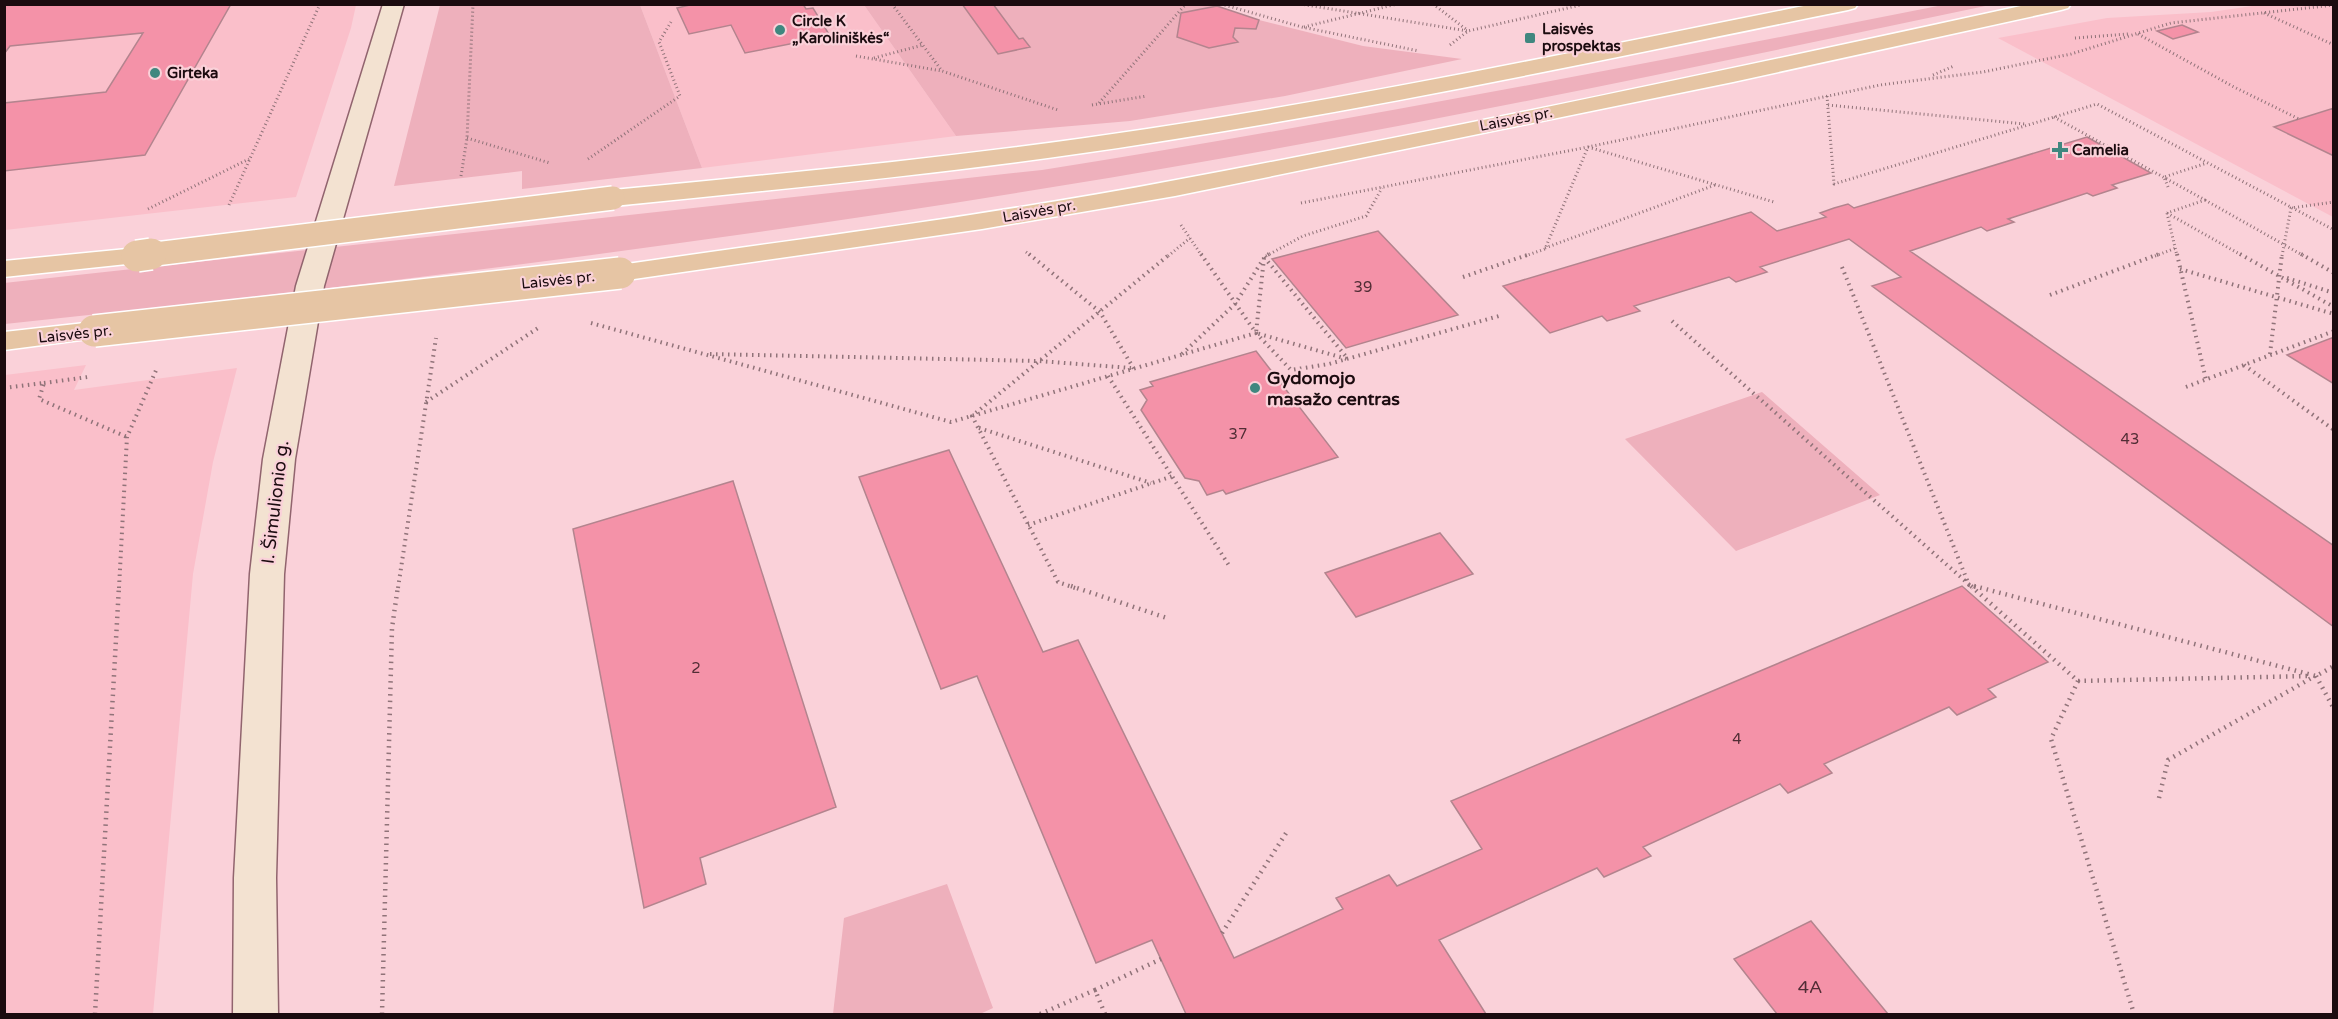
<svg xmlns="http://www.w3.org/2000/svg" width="2338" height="1019" font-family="'Varela Round',sans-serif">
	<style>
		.built { fill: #fabfca }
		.green { fill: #eeb0bc }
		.building { fill: #f492a8; stroke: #b3848e; stroke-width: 1.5 }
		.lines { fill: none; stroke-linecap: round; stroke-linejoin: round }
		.secondary-casing { stroke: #91646e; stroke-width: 3 }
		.primary-casing { stroke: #fff; stroke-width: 3 }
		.path-far2 { stroke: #907379; stroke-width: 3; stroke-dasharray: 1 3; stroke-linecap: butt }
		.path-far1 { stroke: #907379; stroke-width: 4; stroke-dasharray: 1.5 4.5; stroke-linecap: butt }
		.path { stroke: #907379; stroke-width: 4.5; stroke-dasharray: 1.5 5; stroke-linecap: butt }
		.secondary { fill: #f3e2d1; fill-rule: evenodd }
		.primary { fill: #e6c5a4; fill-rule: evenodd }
		.primary-bridge-far1-casing { stroke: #fff; stroke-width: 26; stroke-linecap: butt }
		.primary-bridge-casing { stroke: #fff; stroke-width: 34; stroke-linecap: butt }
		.path-bridge { stroke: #907379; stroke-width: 4; stroke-dasharray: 1.5 4.5; stroke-linecap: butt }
		.primary-bridge-far1 { stroke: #e6c5a4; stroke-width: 23 }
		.primary-bridge { stroke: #e6c5a4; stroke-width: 31 }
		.poi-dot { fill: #40877f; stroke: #fad1d9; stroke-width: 2 }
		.labels { text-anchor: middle; stroke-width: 4.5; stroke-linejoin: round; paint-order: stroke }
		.far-poi-label { font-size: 15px; font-weight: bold; fill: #1b0b0f; stroke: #fad1d9; text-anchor: start }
		.far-street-label { font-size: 15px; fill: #1b0b0f; stroke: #fad1d9 }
		.number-label { font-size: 15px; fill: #512d35 }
		.poi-label { font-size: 18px; font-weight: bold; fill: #1b0b0f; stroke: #fad1d9; text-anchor: start }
		.street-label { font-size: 18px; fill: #1b0b0f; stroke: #fad1d9 }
		.near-number-label { font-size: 18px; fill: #512d35 }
	</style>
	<rect width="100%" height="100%" fill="#fad1d9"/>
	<path class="built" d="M2266,4l67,1v212l-335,-179 109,-20 104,-6z
		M4,5h352l-5,23 -55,169 -291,33z
		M640,5h224l92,131 -254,32z
		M86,365l-12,25 163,-22 -24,94 -20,112 -40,440h-148v-639z"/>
	<path class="green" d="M440,5h200l62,163 -180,21v-18l-128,15z
		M864,5h346l49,15 104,26 99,13 -177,37 -155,25 -174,15z
		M1943,5h47c-260,55 -521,110 -783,156 -398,70 -801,121 -1202,163l-1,-41 1038,-113c302,-48 602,-106 901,-165z
		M1762,392l118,103 -144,56 -111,-112z
		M947,884l46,124 -13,6h-147l11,-96z"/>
	<path class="building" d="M4,4h227l-86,151 -141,16v-68l102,-11 37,-59 -133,13 -6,8z
		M694,4h109l3,5 7,-1 17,28 -85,17 -14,-28 -42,9 -12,-26z
		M962,4h31l26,35 4,-1 7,9 -32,7z
		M1217,6l42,14 -3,9 -21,-1 -2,9 5,5 -29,6 -32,-11 4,-24z
		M2182,25l16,7 -25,7 -16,-8z
		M2334,108v48l-60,-29 25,-8z
		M2087,137l64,36 -39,12 5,3 -24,8 -6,-3 -79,26 6,3 -27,9 -6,-4 -71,24 424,295v81l-462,-341 29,-9 -52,-38 -89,28 7,5 -31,10 -7,-5 -95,29 6,5 -33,10 -5,-5 -52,17 -47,-47 248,-74 26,19 49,-14 -6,-4 14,-5 14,-4 6,4z
		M1378,231l80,84 -112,33 -74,-89z
		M2334,337v47l-47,-29z
		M1256,351l82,106 -112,37 -3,-4 -16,5 -8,-14 -14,-3 -44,-68 6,-10 -7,-10 13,-4 -3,-4z
		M949,450l94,202 35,-12 156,318 109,-49 -7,-11 53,-23 8,11 85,-37 -31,-48 511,-215 86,76 -60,27 8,8 -39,18 -8,-8 -125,57 8,9 -44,20 -8,-9 -137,63 8,9 -47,21 -7,-9 -158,72 47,74h-300l-34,-74 -56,23 -119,-287 -36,13 -82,-212z
		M733,481l103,326 -136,51 6,26 -62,24 -71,-379z
		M1440,533l33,41 -117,43 -31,-44z
		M1811,921l77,93h-111l-43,-55z"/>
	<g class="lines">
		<g class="secondary-casing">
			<path id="secondary" d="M383,4h21l-80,282 -29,173 -11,115 -8,304 2,136h-45l1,-136 16,-304 13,-115 33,-173z"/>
		</g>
		<g class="primary-casing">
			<path id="primary" d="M1814,4h44l-3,4 -7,2c-232,47 -464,97 -698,133 -178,28 -358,45 -537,63l-9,-3 -4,-5 4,-5 9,-3c178,-17 357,-34 534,-61 224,-34 445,-81 667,-125z
				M2030,4h41l-3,4 -7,2 -328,72 -558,114 -193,33 -362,52 -10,-2 -4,-6 4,-6 10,-2c185,-27 372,-50 556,-85 285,-53 570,-114 854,-176z
				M137,248l9,2 4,6 -4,6 -142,15v-16z
				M94,322l10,3 4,6 -4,6 -100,13v-18z"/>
		</g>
		<path class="path-far2" d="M892,4l50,67 116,39
			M1221,4l81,23 117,24
			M1300,4l168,27
			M1433,4l34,26
			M2264,13l70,32
			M1304,27l93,-23
			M2138,34l96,53 65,32
			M2075,38l53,-4
			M1450,45l18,-14 117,-27
			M856,56l86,15
			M874,58l49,-13
			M1933,75l21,-9
			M1827,96l7,88 263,-80 237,126
			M1099,103l87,-99
			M1092,105l55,-9
			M1828,105l197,19
			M2054,117l151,83 -38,13
			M467,138l83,25
			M588,159l92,-63 -21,-54 12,-20
			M461,176l6,-38 6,-134
			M2168,187l-4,-10 43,-14
			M2205,200l99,56
			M1301,203l287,-56 292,-62 103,-13 88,-18 100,-31 163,-18
			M229,205l91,-201
			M148,209l101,-50
			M2167,213l76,43
			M2167,213l10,43
			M1181,225l21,31
			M1545,248l170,-63
			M1026,252l5,4
			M1168,256l22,-18
			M1266,256l37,-20 63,-20 16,-28
			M1525,256l20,-7 43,-102 186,55
			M2155,256l21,-8
			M2282,256l9,-48 43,-6"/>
		<path class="path-far1" d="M1029,254l71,58 34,57
			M1269,254l-5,3 84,102
			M2177,254l29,126
			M2240,254l94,53
			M2301,254l33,19
			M1264,258l-8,75 91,26
			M1842,267l127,318 10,3
			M2180,269l154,45
			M1463,277l67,-23
			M2287,278l47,15
			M2050,295l109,-41
			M1672,321l301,267
			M591,323l360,99 305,-89 -55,-79
			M1256,333l35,37 38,-6 170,-48
			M710,354l329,7 92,7
			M1182,354l53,-50 29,-46
			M2270,354l12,-100
			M2244,365l90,65
			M1108,376l122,191
			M2186,387l148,-56
			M4,388l40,-5 -5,16 88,38
			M426,402l112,-74
			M979,428l172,55
			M1028,525l145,-49
			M119,588l8,-151 30,-69
			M398,588l38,-250
			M1075,588l-17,-6 -86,-166 198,-162"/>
		<path class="path" d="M1071,586l96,32
			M1971,586l107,95 -27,58 83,275
			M1974,586l342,90 18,-10
			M2316,676l18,33
			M2078,681l231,-5
			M2159,798l9,-38 147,-84
			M1222,933l66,-103
			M95,1014l24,-428
			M382,1014l10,-386 6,-42
			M1040,1014l55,-24
			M1105,1014l-10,-24 66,-31"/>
		<use href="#secondary" class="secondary"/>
		<use href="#primary" class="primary"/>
		<g class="primary-bridge-far1-casing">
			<path id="primary-bridge-far1" d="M139,256l474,-58"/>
		</g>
		<g class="primary-bridge-casing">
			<path id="primary-bridge" d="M137,256l14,-2
				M94,331l526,-58"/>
		</g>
		<path class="path-bridge" d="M44,383l44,-6"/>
		<use href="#primary-bridge-far1" class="primary-bridge-far1"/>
		<use href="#primary-bridge" class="primary-bridge"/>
	</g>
	<g class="poi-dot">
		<circle cx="780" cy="30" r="6"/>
		<rect x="1524" y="32" width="12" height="12" rx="3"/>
		<circle cx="155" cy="73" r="6"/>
		<path d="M2057 141h6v6h6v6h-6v6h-6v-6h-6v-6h6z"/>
		<circle cx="1255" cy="388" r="6"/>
	</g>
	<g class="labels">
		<g class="far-poi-label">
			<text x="792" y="26">Circle K<tspan x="792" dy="17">„Karoliniškės“</tspan></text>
			<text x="1542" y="34">Laisvės<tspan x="1542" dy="17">prospektas</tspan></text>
			<text x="167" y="78">Girteka</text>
			<text x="2072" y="155">Camelia</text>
		</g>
		<g class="far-street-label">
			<text transform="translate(1516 119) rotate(-11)" y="5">Laisvės pr.</text>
			<text transform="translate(1039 211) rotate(-10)" y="5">Laisvės pr.</text>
			<text transform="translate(558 280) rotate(-6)" y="5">Laisvės pr.</text>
			<text transform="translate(75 334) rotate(-6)" y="5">Laisvės pr.</text>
		</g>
		<g class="number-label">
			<text x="1363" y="292">39</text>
			<text x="1238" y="439">37</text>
			<text x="2130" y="444">43</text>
			<text x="696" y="673">2</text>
			<text x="1737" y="744">4</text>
		</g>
		<g class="poi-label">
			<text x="1267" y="384">Gydomojo<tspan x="1267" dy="21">masažo centras</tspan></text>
		</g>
		<g class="street-label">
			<text transform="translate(275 502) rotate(-83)" y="6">I. Šimulionio g.</text>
		</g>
		<g class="near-number-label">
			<text x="1810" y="993">4A</text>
		</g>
	</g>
	<rect width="2338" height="1019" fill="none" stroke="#1b0b0f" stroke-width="12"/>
</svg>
